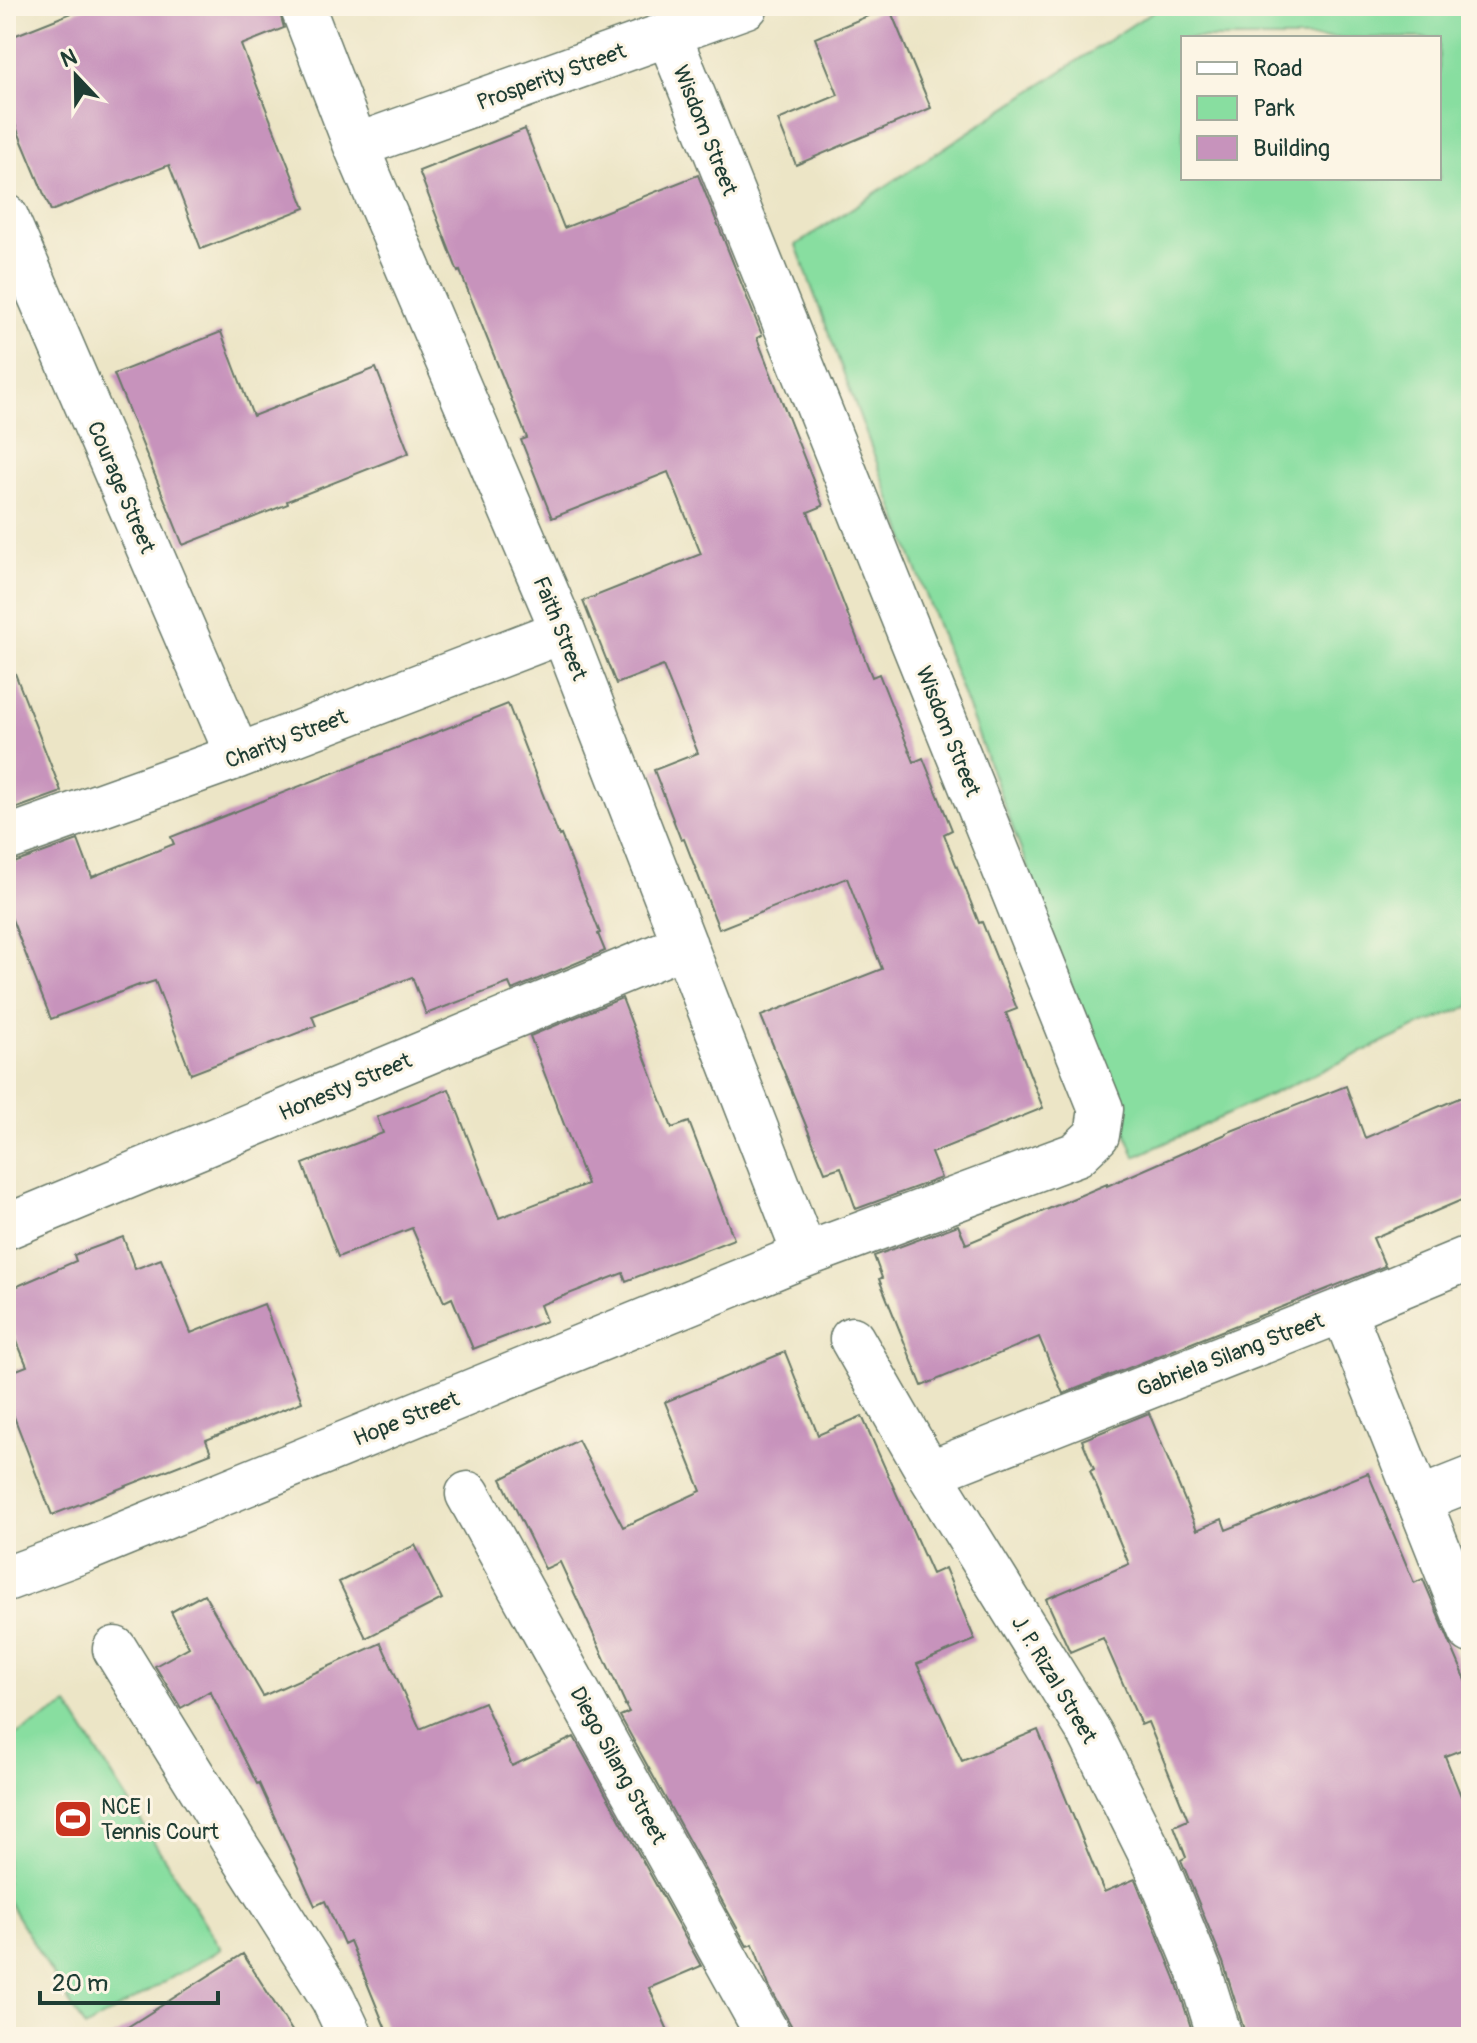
<svg xmlns="http://www.w3.org/2000/svg" width="1477" height="2043" font-family="Pangolin,sans-serif">
	<style>
		.green { fill: #88dea0; stroke: #548e6a; stroke-width: 2; fill-rule: evenodd }
		.building { fill: #c793bc }
		.lines { fill: none; stroke-linecap: round; stroke-linejoin: round }
		.minor-casing { stroke: #677867; stroke-width: 47 }
		.minor { stroke: #fff; stroke-width: 44 }
		.labels { text-anchor: middle; stroke-width: 6; stroke-linejoin: round; paint-order: stroke }
		.street-label { font-size: 22px; fill: #1f3d34; stroke: #fcf5e5 }
		.poi-label { font-size: 22px; fill: #1f3d34; stroke: #fcf5e5; text-anchor: start }
	</style>
	<rect width="100%" height="100%" fill="#fcf5e5"/>
	<filter id="ink" filterUnits="userSpaceOnUse"><feTurbulence type="fractalNoise" baseFrequency=".0125" numOctaves="2"/><feDisplacementMap in="SourceGraphic" scale="16" xChannelSelector="R" yChannelSelector="G"/><feConvolveMatrix kernelMatrix="1 2 1 2 8 2 1 2 1" color-interpolation-filters="sRGB"/></filter>
	<filter id="wash" filterUnits="userSpaceOnUse"><feTurbulence type="fractalNoise" baseFrequency=".006" numOctaves="4" result="noise"/><feDisplacementMap in="SourceGraphic" scale="32" xChannelSelector="R" yChannelSelector="G"/><feGaussianBlur stdDeviation="1.8" result="paint"/><feColorMatrix in="noise" values="0 0 0 0 0 0 0 0 0 0 0 0 0 0 0 0 0 1.4 0 .05"/><feComposite in="paint" operator="in"/></filter>
	<g filter="url(#wash)">
		<rect width="100%" height="100%" fill="#ece5c6"/>
		<path class="green" d="M1161,6h310v1000l-52,20 -284,131 -339,-912zM1183,38h256v140h-256z
			M68,1705l153,244 -136,79 -79,-130v-157z"/>
		<g id="blocks">
			<path class="building" d="M89,6h189l6,22 -43,17 64,163 -104,41 -32,-84 -118,46 -45,-108v-64z
				M889,7l42,101 -135,57 -18,-45 60,-25 -23,-57z
				M525,129l39,99 134,-53 64,160 -5,3 66,168 -15,6 64,165 7,-3 35,88 9,-4 29,72 -8,4 35,89 3,-1 35,87 -11,4 37,95 -112,45 10,25 -85,31 -15,-42 -16,5 -64,-156 121,-47 -35,-91 -128,51 -35,-90 -3,1 -27,-70 44,-17 -35,-87 -47,18 -33,-83 118,-47 -33,-82 -116,46 -31,-78 6,-2 -67,-167 -2,1 -39,-101z
				M221,332l32,84 123,-48 33,85 -122,48 1,3 -105,41 -69,-171z
				M9,658l52,133 -2,2 -53,19v-153z
				M508,704l51,132 2,-1 39,98 -2,1 7,17 -93,39 -3,-7 -83,31 -14,-37 -100,39 4,10 -125,48 -36,-93 -16,5v-1l-88,34 -45,-115v-41h8l64,-23 14,37 82,-33 -3,-7z
				M622,998l50,130 17,-6 45,117 -108,42 -3,-8 -83,32 6,16 -73,28 -21,-51 -8,4 -32,-74 -74,29 -35,-93 80,-31 -6,-16 72,-28 50,129 88,-34 -57,-148z
				M1346,1086l19,52 106,-45v103l-98,42 12,28 -322,128 -24,-57 -117,49 -43,-107 3,-1 -8,-22 84,-31 8,19 141,-60v2l119,-52v-1z
				M123,1237l12,32 26,-10 30,74 73,-29 38,98 -96,38 5,13 -159,62 -46,-119v-22l21,-8 -21,-51v-24l70,-30 -2,-6z
				M785,1352l33,83 44,-19 70,158 13,-6 30,72 -58,24 45,97 76,-31 66,162 31,-13 40,99 19,59h-400l-3,-12 -22,-39 -16,-42 -6,2 -127,-230 9,-4 -4,-7h1l-66,-143 -15,7 -44,-90 77,-39 45,87 78,-36 -36,-89z
				M1149,1413l48,117 25,-11 4,11 142,-57 46,110 9,-4 48,113v54l-26,10 26,65v216h-227v-7l-21,-68 -42,-102 5,-3 -12,-31 14,-6 -40,-98 -7,3 -38,-87 -33,14 -24,-53 83,-35 -39,-93 4,-2 -12,-29z
				M415,1545l27,54 -76,39 -27,-56z
				M204,1594l59,102 118,-53 39,86 64,-27 28,64 62,-29 127,229 -52,22 22,49h-282l-39,-96 -6,3 -19,-43 -10,5 -56,-123 -2,1 -47,-93 -29,17 -26,-42 34,-19 -18,-35z
				M243,1954l53,83h-184z"/>
		</g>
	</g>
	<g filter="url(#ink)">
		<use href="#blocks" fill-opacity="0" stroke="#677867" stroke-width="2"/>
		<g class="lines">
			<g class="minor-casing">
				<path id="minor" d="M302,6l54,140 207,485 242,624
					M356,146l390,-140
					M6,217l232,539
					M6,839l232,-83 325,-125
					M6,1227l679,-282
					M1343,1310l128,-53
					M852,1339l77,134 161,260 66,132 43,105 21,67
					M929,1473l414,-163 128,321
					M468,1494l301,543
					M1418,1500l53,-21
					M6,1579l81,-30 718,-294 272,-101 20,-19 4,-26 -433,-1076
					M115,1649l120,195 98,155 18,38"/>
			</g>
			<use href="#minor" class="minor"/>
		</g>
	</g>
	<defs>
		<g id="stadium-square" transform="scale(2)"><rect x="-9" y="-9" width="18" height="18" rx="4" fill="#c8321e" stroke="#fcf5e5"/><path d="M0-5a6.5 5 0 1 0 0 10a6.5 5 0 1 0 0-10ZM-3.5-1.8h7v3.6h-7Z" fill="#fff"/></g>
	</defs>
	<g fill-rule="evenodd">
		<use href="#stadium-square" x="73" y="1819"/>
	</g>
	<g class="labels">
		<g class="street-label">
			<text transform="translate(551 76) rotate(-20)" y="8">Prosperity Street</text>
			<text transform="translate(706 130) rotate(68)" y="8">Wisdom Street</text>
			<text transform="translate(122 487) rotate(67)" y="8">Courage Street</text>
			<text transform="translate(561 628) rotate(68)" y="8">Faith Street</text>
			<text transform="translate(949 731) rotate(68)" y="8">Wisdom Street</text>
			<text transform="translate(286 738) rotate(-21)" y="8">Charity Street</text>
			<text transform="translate(345 1086) rotate(-23)" y="8">Honesty Street</text>
			<text transform="translate(1230 1354) rotate(-21)" y="8">Gabriela Silang Street</text>
			<text transform="translate(406 1418) rotate(-22)" y="8">Hope Street</text>
			<text transform="translate(1055 1679) rotate(59)" y="8">J. P. Rizal Street</text>
			<text transform="translate(619 1765) rotate(61)" y="8">Diego Silang Street</text>
		</g>
		<g class="poi-label">
			<text x="101" y="1814">NCE I<tspan x="101" dy="25">Tennis Court</tspan></text>
		</g>
	</g>
	<rect width="1477" height="2043" fill="none" stroke="#fcf5e5" stroke-width="32"/>
	<rect x="1181" y="36" width="260" height="144" fill="#fcf5e5" stroke="#a4ab9e" stroke-width="2"/>
	<rect x="1197" y="62" width="40" height="12" fill="#ffffff" stroke="#a4ab9e" stroke-width="2"/>
	<text x="1253" y="76" font-size="24" fill="#1f3d34">Road</text>
	<rect x="1197" y="96" width="40" height="24" fill="#88dea0" stroke="#a4ab9e" stroke-width="2"/>
	<text x="1253" y="116" font-size="24" fill="#1f3d34">Park</text>
	<rect x="1197" y="136" width="40" height="24" fill="#c793bc" stroke="#a4ab9e" stroke-width="2"/>
	<text x="1253" y="156" font-size="24" fill="#1f3d34">Building</text>
	<g transform="translate(76 76) rotate(338)" stroke="#fcf5e5" stroke-width="6" paint-order="stroke">
	<path d="M0-6L14 30L0 20L-14 30Z" fill="#1f3d34"/>
	<text y="-12" font-size="22" font-weight="bold" text-anchor="middle" fill="#1f3d34">N</text>
	</g>
	<path d="M40 1991v12h178v-12" fill="none" stroke="#1f3d34" stroke-width="4"/>
	<text x="52" y="1991" font-size="24" fill="#1f3d34" stroke="#fcf5e5" stroke-width="6" paint-order="stroke">20 m</text>
</svg>
